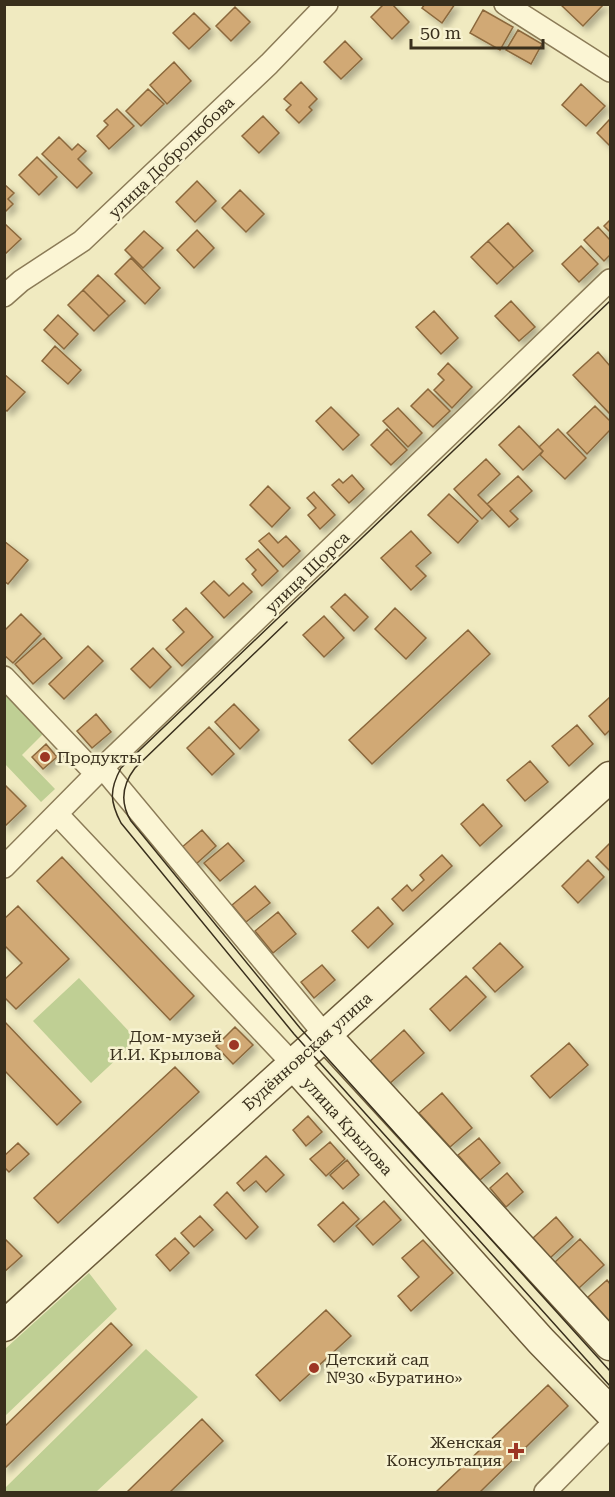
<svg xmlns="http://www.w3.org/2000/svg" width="615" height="1497" font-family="'Roboto Serif',serif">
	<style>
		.green { fill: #bfcf94 }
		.building { fill: #d1a974; stroke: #8b683c; stroke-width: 1.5; filter: url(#shadow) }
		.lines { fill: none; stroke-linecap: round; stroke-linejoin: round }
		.street-casing { stroke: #8b7b57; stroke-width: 24 }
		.secondary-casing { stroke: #6c5b3a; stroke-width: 33 }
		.street { stroke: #fbf5d4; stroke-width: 21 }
		.secondary { stroke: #fbf5d4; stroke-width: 30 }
		.tram { stroke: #392f1c; stroke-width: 1.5 }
		.poi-dot { fill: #9d3624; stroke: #f7f2d0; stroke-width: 2 }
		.labels { text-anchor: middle; stroke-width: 5; stroke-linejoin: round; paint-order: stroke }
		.street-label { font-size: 16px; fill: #392f1c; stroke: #f7f2d0 }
		.poi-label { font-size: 16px; fill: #392f1c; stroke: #f7f2d0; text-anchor: start }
	</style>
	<defs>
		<filter id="shadow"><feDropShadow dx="4.5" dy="4.5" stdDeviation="3" flood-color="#0004"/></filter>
	</defs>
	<rect width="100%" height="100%" fill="#f0eac0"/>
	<path class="green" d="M4,692l40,41 -22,22 33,34 -14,13 -36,-38z
		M79,978l58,62 -46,43 -58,-62z
		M89,1273l28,36 -112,107v-67z
		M146,1349l52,48 -102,95h-91v-4z"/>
	<path class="building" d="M384,4h8l17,18 -17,17 -21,-22z
		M425,4h30l-13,19 -20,-15z
		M560,4h44l-21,22z
		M235,7l15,15 -19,19 -15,-15z
		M483,10l30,17 -13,23 -30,-17z
		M194,13l16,16 -21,20 -16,-16z
		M518,30l24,14 -11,20 -25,-14z
		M345,41l17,18 -21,20 -17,-17z
		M174,62l17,19 -24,23 -17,-19z
		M301,82l16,17 -8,8 3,3 -13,13 -13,-13 5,-5 -7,-6z
		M581,84l24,22 -19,20 -24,-21z
		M148,89l16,15 -23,22 -15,-15z
		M117,109l17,17 -25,23 -12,-13 11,-11 -4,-4z
		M263,116l16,17 -20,20 -17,-17z
		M610,119v27l-13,-13z
		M59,137l13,13 6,-6 8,7 -8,8 14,14 -15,15 -35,-34z
		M37,157l20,20 -18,18 -20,-20z
		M197,181l19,20 -21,21 -19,-20z
		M4,184l10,9 -6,6 5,5 -9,9z
		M240,190l24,24 -18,18 -24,-24z
		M610,220v12l-6,-6z
		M4,223l17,16 -17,16z
		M508,223l25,28 -19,17 -26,-27z
		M598,227l12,13v15l-6,6 -20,-21z
		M197,230l17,18 -20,20 -17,-18z
		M144,231l19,17 -20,20 -18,-18z
		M488,241l26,27 -17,16 -26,-27z
		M581,246l17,18 -19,18 -17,-18z
		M131,258l29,30 -15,16 -30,-30z
		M98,275l27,26 -16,15 -26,-26z
		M83,290l26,26 -15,15 -26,-26z
		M511,301l24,26 -16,14 -24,-25z
		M434,311l24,27 -17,16 -25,-27z
		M58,315l20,19 -14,15 -20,-19z
		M55,346l26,24 -13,14 -26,-23z
		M598,352l12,14v48l-37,-39z
		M448,363l24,24 -20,21 -18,-18 10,-10 -6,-6z
		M4,374l21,18 -18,19 -3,-2z
		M428,389l22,22 -17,16 -22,-21z
		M595,406l15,15v9l-23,24 -20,-21z
		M331,407l28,28 -16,15 -27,-29z
		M398,408l24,25 -14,14 -25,-26z
		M519,426l24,25 -20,19 -24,-25z
		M387,429l20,21 -16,15 -20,-20z
		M558,429l28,29 -21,21 -25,-24 3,-4 -4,-4z
		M486,459l14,15 -22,21 14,14 -10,10 -28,-30z
		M352,475l12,14 -15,14 -17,-18 7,-6 4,4z
		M518,476l14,15 -22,20 8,8 -9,8 -22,-23z
		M268,486l22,22 -18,19 -22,-22z
		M314,492l21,23 -15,14 -12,-14 8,-7 -9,-10z
		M449,494l29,27 -20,22 -30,-28z
		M411,531l20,22 -15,13 10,10 -15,14 -30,-32z
		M269,533l9,10 8,-7 14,15 -17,16 -24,-26z
		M4,541l24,19 -20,24 -4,-3z
		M258,549l20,22 -16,15 -10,-12 4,-4 -10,-11z
		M214,581l15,15 14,-13 9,9 -28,26 -23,-25z
		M345,594l23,23 -14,14 -23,-24z
		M186,608l27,29 -31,29 -16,-17 18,-17 -11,-12z
		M395,608l31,30 -20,21 -31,-30z
		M21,614l20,20 -28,29 -9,-8v-24z
		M324,616l20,22 -20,19 -21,-22z
		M468,630l22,24 -118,110 -23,-24z
		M44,638l18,20 -29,26 -18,-20z
		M88,646l15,15 -39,38 -15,-15z
		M153,648l18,19 -21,21 -19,-19z
		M610,697v33l-5,5 -16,-19z
		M234,704l25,26 -19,19 -25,-27z
		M96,714l15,18 -19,16 -15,-17z
		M577,725l16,19 -24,22 -17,-20z
		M209,727l25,27 -22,21 -25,-27z
		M46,744l11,13 -14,12 -11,-12z
		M530,761l18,21 -23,19 -18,-21z
		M6,786l20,20 -22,21v-40z
		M483,804l19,22 -22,20 -19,-22z
		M202,830l14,16 -21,19 -14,-17z
		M228,843l16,18 -24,20 -16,-18z
		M610,843v28l-14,-14z
		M442,855l10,11 -49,45 -11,-12 15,-14 5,6 12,-11 -4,-5z
		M62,857l132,139 -24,24 -133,-139z
		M588,860l16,17 -26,26 -16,-17z
		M255,886l15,17 -24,19 -14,-17z
		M18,906l51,53 -53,50 -12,-12v-17l18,-17 -18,-18v-26z
		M378,907l15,17 -25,24 -16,-17z
		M278,912l18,22 -23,19 -18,-22z
		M500,943l23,24 -28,25 -22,-24z
		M322,965l13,15 -21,18 -13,-16z
		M466,976l20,21 -36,34 -20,-22z
		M4,1021l77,81 -24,23 -53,-55z
		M235,1027l18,18 -20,19 -17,-18z
		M404,1030l20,23 -36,32 -20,-22z
		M569,1043l19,22 -38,33 -19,-22z
		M175,1067l24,25 -141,131 -24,-25z
		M442,1093l30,35 -22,19 -31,-34z
		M308,1116l14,16 -16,14 -13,-16z
		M479,1138l21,25 -20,17 -22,-25z
		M330,1142l15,17 -19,17 -16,-17z
		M18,1143l11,11 -20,18 -5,-5v-11z
		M266,1156l18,19 -18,17 -10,-11 -12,10 -7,-8z
		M347,1160l12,15 -16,14 -13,-14z
		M507,1173l16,19 -17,15 -16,-19z
		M227,1192l31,35 -12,12 -32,-34z
		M384,1201l17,19 -28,25 -17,-19z
		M343,1202l16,17 -25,23 -16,-17z
		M200,1216l13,14 -19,17 -13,-14z
		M556,1217l17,20 -23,21 -17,-20z
		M4,1238l18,18 -18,16z
		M175,1238l14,15 -19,18 -14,-16z
		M580,1239l24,26 -25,23 -24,-26z
		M423,1240l30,33 -42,38 -13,-15 21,-19 -17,-19z
		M607,1280l3,4v38l-22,-25z
		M326,1310l25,26 -71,65 -24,-26z
		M111,1323l21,22 -128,124v-42z
		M548,1385l20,21 -88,86h-44z
		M202,1419l21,22 -53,51h-43z"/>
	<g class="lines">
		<g class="street-casing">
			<path id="street" d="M505,4l105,67
				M4,296l17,-15 61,-40 187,-177 58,-60
				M4,677l92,97
				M103,768l222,267
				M58,815l234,248
				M4,867l92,-93 514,-494
				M545,1492l65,-66"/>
		</g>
		<g class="secondary-casing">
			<path id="secondary" d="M325,1035l285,310
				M292,1063l249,278 69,71
				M4,1326l606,-549"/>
		</g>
		<use href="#street" class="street"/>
		<use href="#secondary" class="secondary"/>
		<path class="tram" d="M610,301l-489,467c-12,22 -11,34 0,55l173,211 316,352
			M287,622l-152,146c-13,17 -15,35 -4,53l169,207 310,343"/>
	</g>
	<g class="poi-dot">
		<circle cx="45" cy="757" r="6"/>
		<circle cx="234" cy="1045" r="6"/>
		<circle cx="314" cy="1368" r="6"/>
		<path d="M513 1442h6v6h6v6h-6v6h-6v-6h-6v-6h6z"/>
	</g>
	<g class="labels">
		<g class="street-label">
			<text transform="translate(171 157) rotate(-44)" y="6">улица Добролюбова</text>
			<text transform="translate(307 572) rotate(-44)" y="6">улица Щорса</text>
			<text transform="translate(307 1051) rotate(-42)" y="6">Будённовская улица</text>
			<text transform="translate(348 1126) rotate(48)" y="6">улица Крылова</text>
		</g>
		<g class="poi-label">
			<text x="57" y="763">Продукты</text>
			<text x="222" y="1042" text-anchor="end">Дом-музей<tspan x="222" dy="18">И.И. Крылова</tspan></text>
			<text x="326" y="1365">Детский сад<tspan x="326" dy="18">№30 «Буратино»</tspan></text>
			<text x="502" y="1448" text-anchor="end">Женская<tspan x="502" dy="18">Консультация</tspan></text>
		</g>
	</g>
	<rect width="615" height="1497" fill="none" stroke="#392f1c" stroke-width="12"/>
	<path d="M411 39v9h132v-9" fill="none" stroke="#392f1c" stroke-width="3"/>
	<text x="420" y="39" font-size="18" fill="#392f1c" stroke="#f7f2d0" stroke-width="4.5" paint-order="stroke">50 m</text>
</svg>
